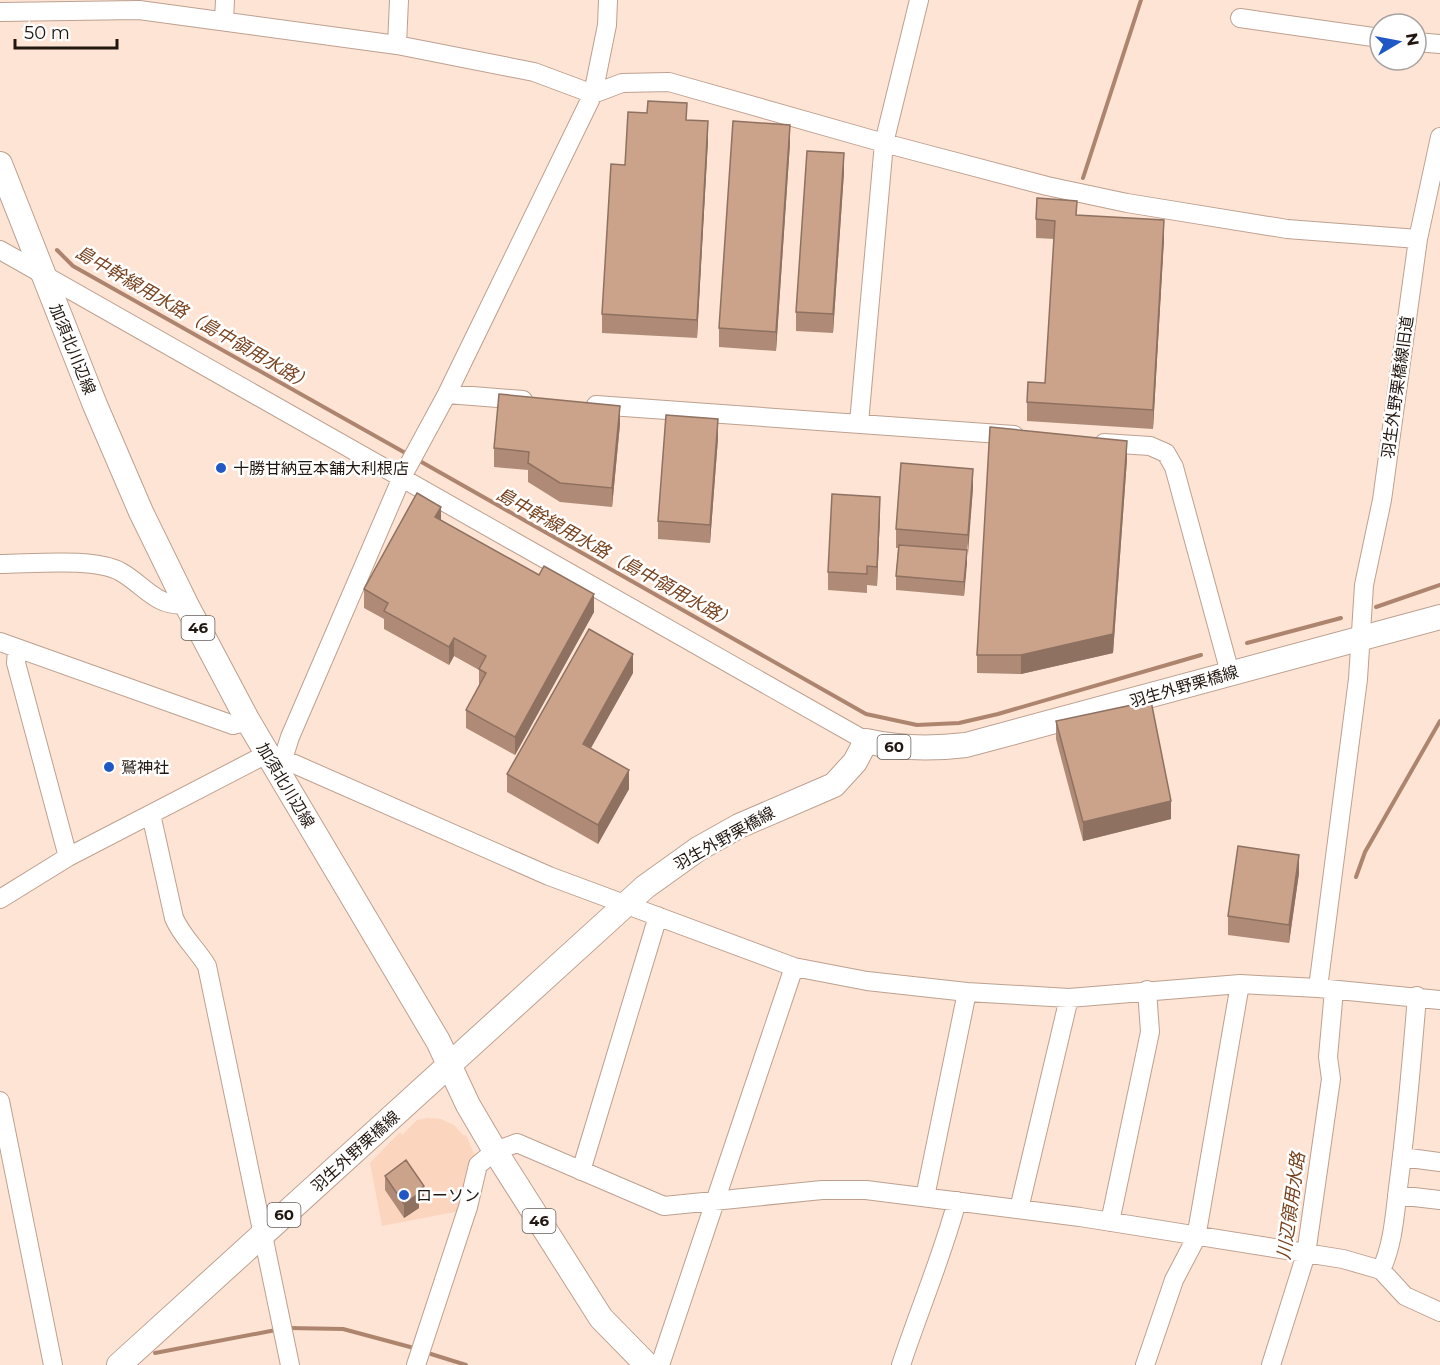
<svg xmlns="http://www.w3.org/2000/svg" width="1440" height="1365" font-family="Montserrat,'Noto Sans JP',sans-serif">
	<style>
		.built { fill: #fcd5bf }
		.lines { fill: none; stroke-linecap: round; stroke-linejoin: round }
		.stream { stroke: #ad856e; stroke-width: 4 }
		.minor-casing { stroke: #bea08f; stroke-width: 20 }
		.major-casing { stroke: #bea08f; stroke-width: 26 }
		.minor { stroke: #fff; stroke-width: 18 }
		.major { stroke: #fff; stroke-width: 24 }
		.wall { fill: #af8b77 }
		.shaded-wall { fill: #8e7161 }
		.building { fill: #cba28a; stroke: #8e7161; stroke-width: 1.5 }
		.poi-dot { fill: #1f58c4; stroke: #fff; stroke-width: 2 }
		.labels { text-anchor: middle; stroke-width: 5; stroke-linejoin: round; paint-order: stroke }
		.shield { fill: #fff; stroke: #645d58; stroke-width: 1.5 }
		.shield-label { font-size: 15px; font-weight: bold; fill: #221710 }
		.street-label { font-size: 16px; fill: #221710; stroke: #fff }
		.poi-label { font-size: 16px; fill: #221710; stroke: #fff; text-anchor: start }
		.water-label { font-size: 18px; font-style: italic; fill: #78421e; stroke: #fff }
	</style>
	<rect width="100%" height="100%" fill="#fde4d5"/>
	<path class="built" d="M428,1118l13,1 13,6 10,11 2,-1 8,19 2,-1 -16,58 -78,15 -12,-63 30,-31 2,3 15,-15z"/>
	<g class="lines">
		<path class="stream" d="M1083,178l58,-178
			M57,250l16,16 336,189
			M418,460l448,254 51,11 42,-2 39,-9 203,-59
			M1376,607l64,-22
			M1247,643l94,-25
			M1356,877l9,-25 75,-131
			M289,1328l54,1 71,19
			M155,1353l121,-23
			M431,1354l35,11"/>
		<g class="minor-casing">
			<path id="minor" d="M0,12l139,-2 258,35 137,27 59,22 29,-11 47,-1 215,61 163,43 80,17 160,26 131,10
				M1240,18l140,20
				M224,21l1,-21
				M1416,42l24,2
				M397,45l2,-45
				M0,250l866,491
				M447,394l76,6
				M596,405l418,30
				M859,423l25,-280 35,-143
				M1104,443l46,3 16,7 8,14 56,206
				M0,564c31,0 95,-7 121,8 23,13 36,36 65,32
				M0,642l233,83 15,-4
				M17,648l-1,15 52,194
				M283,759l7,-22 112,-260 45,-83 146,-300 14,-69 1,-25
				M151,814l23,104c8,19 23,31 33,48l83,399
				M0,899l68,-42 191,-99 9,-2 15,3 266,117 245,91 73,14 100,11 102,6 171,-14 78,4 122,12
				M1318,988l40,-309 6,-94 18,-85 36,-261 22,-102
				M0,1101l53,264
				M1402,1157l38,5
				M581,1171l77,-255
				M1397,1195l43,5
				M925,1197l42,-205
				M1019,1209l50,-211
				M1110,1222l40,-190 -3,-42
				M1381,1270c13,-27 14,-60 18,-90 8,-61 13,-122 18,-184
				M416,1365l52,-158 10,-42 17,-14 22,-8 147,63 158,-16h44l214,27 263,42 38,11 24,26 35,16
				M660,1365l134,-398
				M901,1365c18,-55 41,-108 56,-164
				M1145,1365l29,-85 22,-42 44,-254
				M1271,1365l35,-111 25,-175 -3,-22 6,-67"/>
		</g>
		<g class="major-casing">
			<path id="major" d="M0,164l95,241 46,107 45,92 62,117 190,320 30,64 27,46 106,167 46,47
				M119,1365l526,-478 53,-38 41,-23 95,-41 21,-23 11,-21c34,8 65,8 100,4l474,-128"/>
		</g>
		<use href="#minor" class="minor"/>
		<use href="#major" class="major"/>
	</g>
	<path class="wall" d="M687,120l21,20 -11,198 -95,-5v-19l23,-149z
		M790,143l-14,208 -57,-4v-19z
		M844,172l-11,161 -37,-2v-19z
		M1077,215l87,24 -11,190 -126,-8v-19l18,-19 9,-144 -18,-1v-19z
		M620,424l-8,83 -52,-5 -32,-20v-12l-34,-3v-19z
		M718,438l-8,105 -52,-4v-18z
		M1127,459l-14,194 -92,21 -44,-1v-18z
		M973,488l-6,66 -3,42 -68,-6v-14l2,-28h-2v-19z
		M880,515l-3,71 -10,-1v8l-39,-3v-18z
		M441,520l153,92 -79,143 -49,-27v-18l13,-23v-17l-25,-14 -5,9 -65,-36v-10l-20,-11v-19z
		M633,673l-42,75 38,41 -31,55 -91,-52v-18z
		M1056,721l115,98 -88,22 -27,-102z
		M1299,873l-10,70 -61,-8v-19z
		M385,1176l39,24 -5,3v5l-15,10 -19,-28z"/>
	<path class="shaded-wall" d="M708,121v19l-11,198v-18z
		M790,125v18l-14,208v-19z
		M844,153v19l-11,161v-19z
		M1164,220v19l-11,190v-19z
		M620,406v18l-8,83v-19z
		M718,419v19l-8,105v-18z
		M1127,441v18l-14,194 -92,21v-19z
		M973,469v19l-5,66v-19z
		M880,497v18l-3,71v-19z
		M441,507v19l-6,-9z
		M967,550v14l-3,32v-14z
		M594,594v18l-79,143v-18z
		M454,638v18l-5,9v-18z
		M633,654v19l-50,89v-18z
		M629,770v19l-31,55v-19z
		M1171,801v18l-88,22v-19z
		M1299,855v18l-10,70v-18z
		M424,1186v14l-5,3v5l-15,10v-14l15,-14z"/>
	<path class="building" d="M648,101l39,2 -1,17 22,1 -11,199 -95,-6 9,-150 14,1 3,-53 19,1z
		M733,121l57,4 -14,207 -57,-4z
		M807,151l37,2 -11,161 -37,-2z
		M1037,198l40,3 -1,14 88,5 -11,190 -126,-8 1,-20 17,1 10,-162 -19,-2z
		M499,394l121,12 -8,82 -52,-5 -32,-20 1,-11 -35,-4z
		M666,415l52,4 -8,106 -52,-4z
		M990,427l137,14 -14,193 -92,21h-44z
		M901,463l72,6 -5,66 -72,-6z
		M417,493l24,14 -6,10 104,58 5,-9 50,28 -79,143 -49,-27 20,-37 -7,-4 7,-13 -32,-18 -5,9 -65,-36 4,-8 -24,-14z
		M832,494l48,3 -3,70 -10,-1v8l-39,-2z
		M899,545l68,5 -3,32 -68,-6z
		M589,629l44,25 -50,90 46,26 -31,55 -91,-51z
		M1151,701l20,100 -88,21 -27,-101z
		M1238,846l61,9 -10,70 -61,-9z
		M406,1160l18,26 -5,4v3l-15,11 -19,-28z"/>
	<g class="poi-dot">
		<circle cx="221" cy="468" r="6"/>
		<circle cx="109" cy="767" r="6"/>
		<circle cx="404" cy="1195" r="6"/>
	</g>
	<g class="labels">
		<g class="shield">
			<rect x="181.5" y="616" width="33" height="24" rx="4.5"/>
			<rect x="877.5" y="735" width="33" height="24" rx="4.5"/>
			<rect x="267.5" y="1203" width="33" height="24" rx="4.5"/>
			<rect x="522.5" y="1209" width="33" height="24" rx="4.5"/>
		</g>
		<g class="shield-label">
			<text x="198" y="633">46</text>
			<text x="894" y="752">60</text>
			<text x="284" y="1220">60</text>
			<text x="539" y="1226">46</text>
		</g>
		<g class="street-label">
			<text transform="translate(73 349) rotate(68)" y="6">加須北川辺線</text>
			<text transform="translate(1397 387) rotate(-82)" y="6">羽生外野栗橋線旧道</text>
			<text transform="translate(1184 686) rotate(-16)" y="6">羽生外野栗橋線</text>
			<text transform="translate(286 785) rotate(59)" y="6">加須北川辺線</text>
			<text transform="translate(724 838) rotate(-29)" y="6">羽生外野栗橋線</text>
			<text transform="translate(355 1151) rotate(-42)" y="6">羽生外野栗橋線</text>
		</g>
		<g class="poi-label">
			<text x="233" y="474">十勝甘納豆本舗大利根店</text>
			<text x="121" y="773">鷲神社</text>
			<text x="416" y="1201">ローソン</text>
		</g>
		<g class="water-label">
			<text transform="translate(194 318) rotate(30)" y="6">島中幹線用水路（島中領用水路）</text>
			<text transform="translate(616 558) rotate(29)" y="6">島中幹線用水路（島中領用水路）</text>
			<text transform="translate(1291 1206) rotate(-82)" y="6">川辺領用水路</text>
		</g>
	</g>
	<g transform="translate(1398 42) rotate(80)"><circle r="28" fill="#ffffff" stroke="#a7a29f" stroke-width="1.5"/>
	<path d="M0-4.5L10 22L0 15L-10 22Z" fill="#1f58c4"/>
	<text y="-9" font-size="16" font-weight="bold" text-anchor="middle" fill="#221710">N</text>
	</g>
	<path d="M15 39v9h102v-9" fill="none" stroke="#221710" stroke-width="3"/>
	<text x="24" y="39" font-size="18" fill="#221710" stroke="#ffffff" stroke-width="4.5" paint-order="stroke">50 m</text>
</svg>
